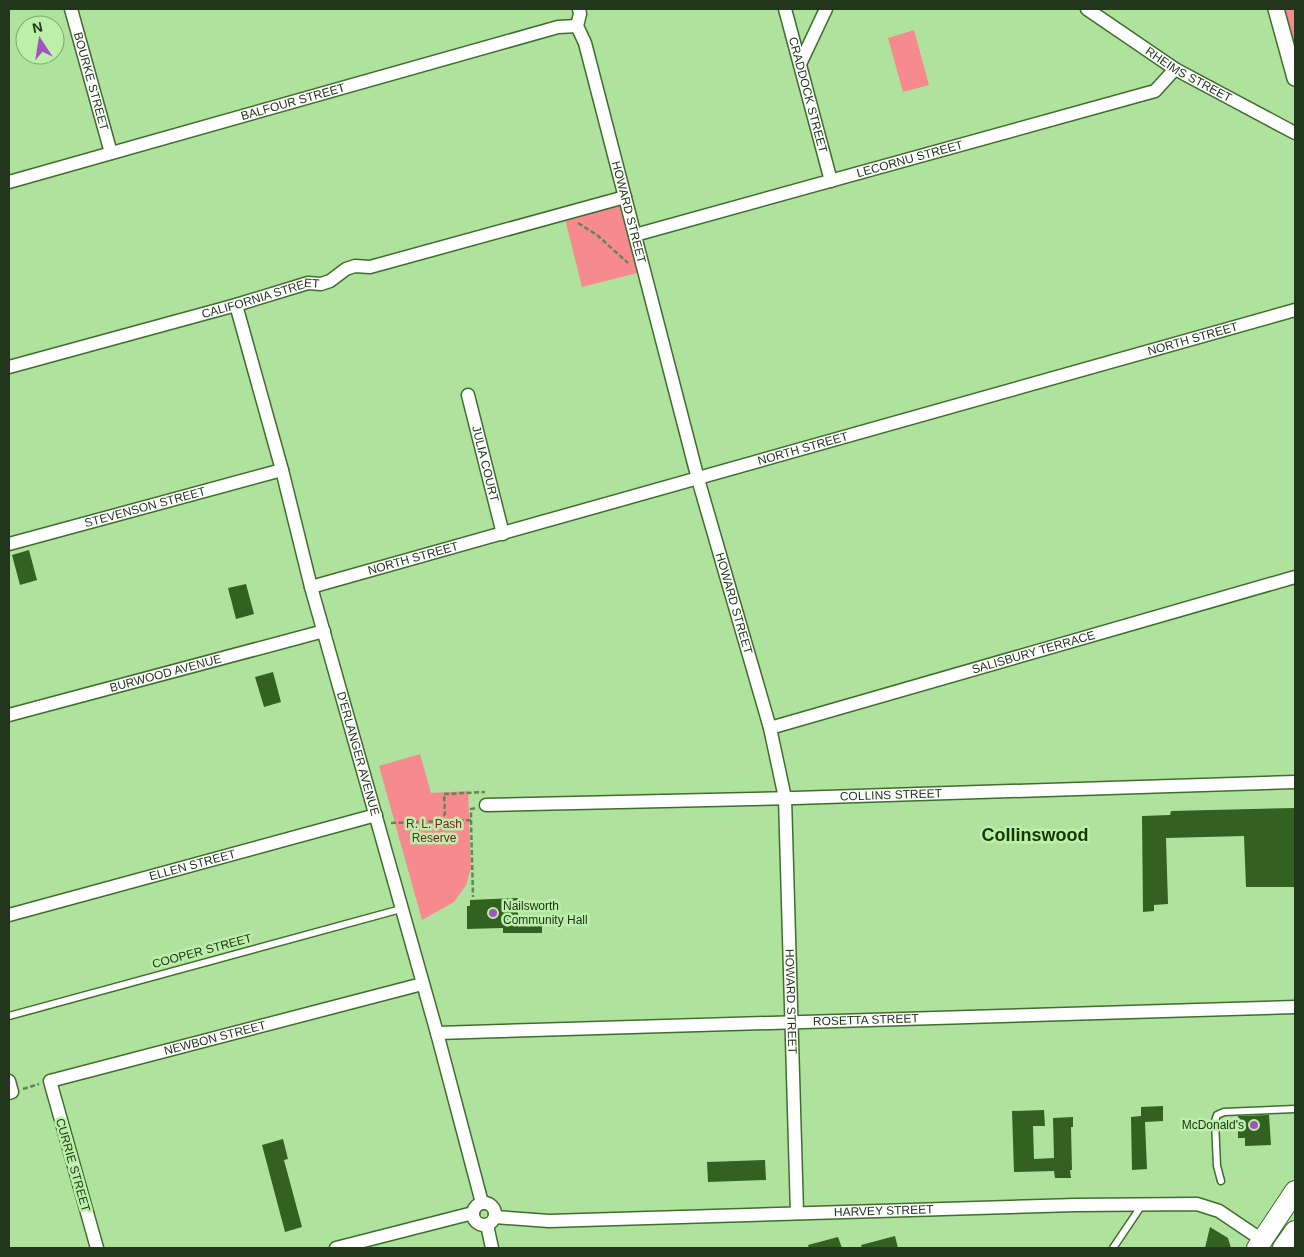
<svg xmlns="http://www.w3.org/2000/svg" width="1304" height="1257" font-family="Arial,sans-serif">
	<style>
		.green { fill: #f68a8f }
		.building { fill: #336120 }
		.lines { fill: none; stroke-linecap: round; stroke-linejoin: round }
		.service-casing { stroke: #3f6d2d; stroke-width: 9 }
		.minor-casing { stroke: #3f6d2d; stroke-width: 15 }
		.tertiary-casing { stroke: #3f6d2d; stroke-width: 18 }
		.trunk-casing { stroke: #3f6d2d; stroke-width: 22 }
		.path { stroke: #638657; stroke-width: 2.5; stroke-dasharray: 5 2.5; stroke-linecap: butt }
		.service { stroke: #fff; stroke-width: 6 }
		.minor { stroke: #fff; stroke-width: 12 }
		.tertiary { stroke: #fff; stroke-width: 15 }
		.trunk { stroke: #fff; stroke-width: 20 }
		.poi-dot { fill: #a551bf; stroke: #bcf0aa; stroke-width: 2 }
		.labels { text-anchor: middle; stroke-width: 5; stroke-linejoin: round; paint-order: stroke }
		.street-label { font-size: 12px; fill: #21361a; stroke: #bcf0aa }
		.park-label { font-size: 12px; fill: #77212c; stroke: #bcf0aa }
		.poi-label { font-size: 12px; fill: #21361a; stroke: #bcf0aa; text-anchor: start }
		.district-label { font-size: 18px; font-weight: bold; fill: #163805; stroke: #bcf0aa }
	</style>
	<rect width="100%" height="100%" fill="#afe39d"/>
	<path class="green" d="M1279,9h16v52z
		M914,30l15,55 -26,7 -15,-54z
		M622,200l19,72 -59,15 -18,-72z
		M420,754l11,39 37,-2 3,77 -5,17 -12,17 -32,18 -43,-154z"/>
	<path class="building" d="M29,550l8,30 -17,5 -8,-30z
		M246,584l8,30 -18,5 -8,-31z
		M273,672l8,30 -17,5 -9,-30z
		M1295,808v79h-49l-2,-51 -78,2 2,66 -14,1v6l-11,1 -1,-96 28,-1 1,-4z
		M518,898v23l24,-1v13h-39v-5l-36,1v-23h3v-6z
		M1163,1106v15l-18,1 2,47 -15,1 -1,-53 10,-1v-9z
		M1044,1110l1,16h-12l1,33 20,-1 -1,-40 20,-1v10h-2l1,43h-2l1,8h-16l-1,-7 -40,1 -2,-61z
		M1269,1115l2,30 -26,1v-8h-7v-22z
		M283,1139l5,20 -4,1 18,67 -17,5 -23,-87z
		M765,1160l1,20 -58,2 -1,-20z
		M1210,1227l18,11 3,10h-26z
		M895,1236l3,12h-36l-1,-3z
		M838,1237l4,11h-33l-1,-3z"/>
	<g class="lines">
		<g class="service-casing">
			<path id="service" d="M9,1016l392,-107
				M1221,1181l-4,-15 -2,-45 2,-6 7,-3 71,-3
				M1113,1248l29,-43"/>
		</g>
		<g class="minor-casing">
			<g id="minor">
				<path id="s1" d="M71,9l40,144"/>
				<path id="s2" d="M579,9l1,5 -3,12 8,17 113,436 72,249 15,70 12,415"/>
				<path id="s3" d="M785,9l46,172"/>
				<path id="s4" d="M1087,9l88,60 120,64"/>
				<path d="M800,64l26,-55"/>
				<path id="s5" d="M9,182l549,-155 19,-1"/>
				<path id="s6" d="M635,235l520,-144 20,-22"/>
				<path id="s7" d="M236,305l46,165 29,117 126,446 45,170"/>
				<path id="s8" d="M9,367l227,-62 72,-22 13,1 9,-3 16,-12 9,-3 15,1 255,-70"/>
				<path id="s9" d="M468,395l35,139"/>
				<path id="s10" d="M9,544l273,-74"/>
				<path id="s11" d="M311,587l984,-277"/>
				<path id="s12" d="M9,715l315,-84"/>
				<path id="s13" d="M770,728l525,-151"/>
				<path id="s14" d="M486,805l309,-7 500,-16"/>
				<path id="s15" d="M9,915l367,-100"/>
				<path id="s16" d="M437,1033l858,-26"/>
				<path d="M9,1081l3,11 -3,1"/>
				<circle cx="484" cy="1214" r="11"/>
				<path id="s17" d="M495,1217l54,4 527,-16 121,-1 22,7 43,29"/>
				<path d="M487,1225l5,23"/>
				<path id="s18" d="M97,1248l-47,-167 372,-97"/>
				<path d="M336,1248l137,-35"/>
			</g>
		</g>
		<g class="tertiary-casing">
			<path id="tertiary" d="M1276,9l19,69"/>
		</g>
		<g class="trunk-casing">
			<path id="trunk" d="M1257,1248l38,-57
				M1283,1248l12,-17"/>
		</g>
		<path class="path" d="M578,223l19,12 31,28
			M471,820l2,77
			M438,821l7,-7 -1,-20 41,-2
			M391,823l80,-3v-11l5,-1
			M23,1089l16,-5"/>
		<use href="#service" class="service"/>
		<use href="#minor" class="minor"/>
		<use href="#tertiary" class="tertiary"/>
		<use href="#trunk" class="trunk"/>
	</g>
	<g class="poi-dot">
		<circle cx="493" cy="913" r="5"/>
		<circle cx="1254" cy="1125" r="5"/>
	</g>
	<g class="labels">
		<g class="street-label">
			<text dy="4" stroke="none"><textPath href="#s4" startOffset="121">RHEIMS STREET</textPath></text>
			<text dy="4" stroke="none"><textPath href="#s1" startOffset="75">BOURKE STREET</textPath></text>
			<text dy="4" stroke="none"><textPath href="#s3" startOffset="89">CRADDOCK STREET</textPath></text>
			<text dy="4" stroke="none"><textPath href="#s5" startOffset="295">BALFOUR STREET</textPath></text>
			<text dy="4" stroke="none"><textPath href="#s6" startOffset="285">LECORNU STREET</textPath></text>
			<text dy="4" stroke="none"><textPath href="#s2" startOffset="211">HOWARD STREET</textPath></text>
			<text dy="4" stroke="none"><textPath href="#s8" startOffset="261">CALIFORNIA STREET</textPath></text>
			<text dy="4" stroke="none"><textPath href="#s11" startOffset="916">NORTH STREET</textPath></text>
			<text dy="4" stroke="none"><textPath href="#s11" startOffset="511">NORTH STREET</textPath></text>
			<text dy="4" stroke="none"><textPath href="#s9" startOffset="71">JULIA COURT</textPath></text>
			<text dy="4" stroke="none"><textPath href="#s10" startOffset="141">STEVENSON STREET</textPath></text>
			<text dy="4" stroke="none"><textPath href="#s11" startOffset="106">NORTH STREET</textPath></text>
			<text dy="4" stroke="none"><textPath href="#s2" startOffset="616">HOWARD STREET</textPath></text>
			<text dy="4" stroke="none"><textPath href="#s13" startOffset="274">SALISBURY TERRACE</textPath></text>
			<text dy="4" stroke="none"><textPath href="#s12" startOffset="162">BURWOOD AVENUE</textPath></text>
			<text dy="4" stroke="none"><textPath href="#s7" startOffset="465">D'ERLANGER AVENUE</textPath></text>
			<text dy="4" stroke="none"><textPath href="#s14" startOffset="405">COLLINS STREET</textPath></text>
			<text dy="4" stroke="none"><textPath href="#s15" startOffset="190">ELLEN STREET</textPath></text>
			<text transform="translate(202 951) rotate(-15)" y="4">COOPER STREET</text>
			<text dy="4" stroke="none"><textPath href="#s2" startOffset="1021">HOWARD STREET</textPath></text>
			<text dy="4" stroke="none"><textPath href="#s16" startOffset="429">ROSETTA STREET</textPath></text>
			<text dy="4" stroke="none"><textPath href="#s18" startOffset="344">NEWBON STREET</textPath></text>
			<text transform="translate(73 1165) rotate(74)" y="4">CURRIE STREET</text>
			<text dy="4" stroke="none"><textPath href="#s17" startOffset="389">HARVEY STREET</textPath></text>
		</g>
		<g class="park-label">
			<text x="434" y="828">R. L. Pash<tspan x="434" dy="14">Reserve</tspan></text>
		</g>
		<g class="poi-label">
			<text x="503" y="910">Nailsworth<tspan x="503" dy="14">Community Hall</tspan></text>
			<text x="1244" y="1129" text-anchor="end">McDonald's</text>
		</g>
		<g class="district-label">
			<text x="1035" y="841">Collinswood</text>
		</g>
	</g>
	<rect width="1304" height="1257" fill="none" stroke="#21361a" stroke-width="20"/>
	<g transform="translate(40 40) rotate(348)"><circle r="24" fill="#bcf0aa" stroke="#7ea670"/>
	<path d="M0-4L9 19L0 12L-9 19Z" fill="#a551bf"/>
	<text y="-8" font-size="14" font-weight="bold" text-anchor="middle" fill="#21361a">N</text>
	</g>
</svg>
